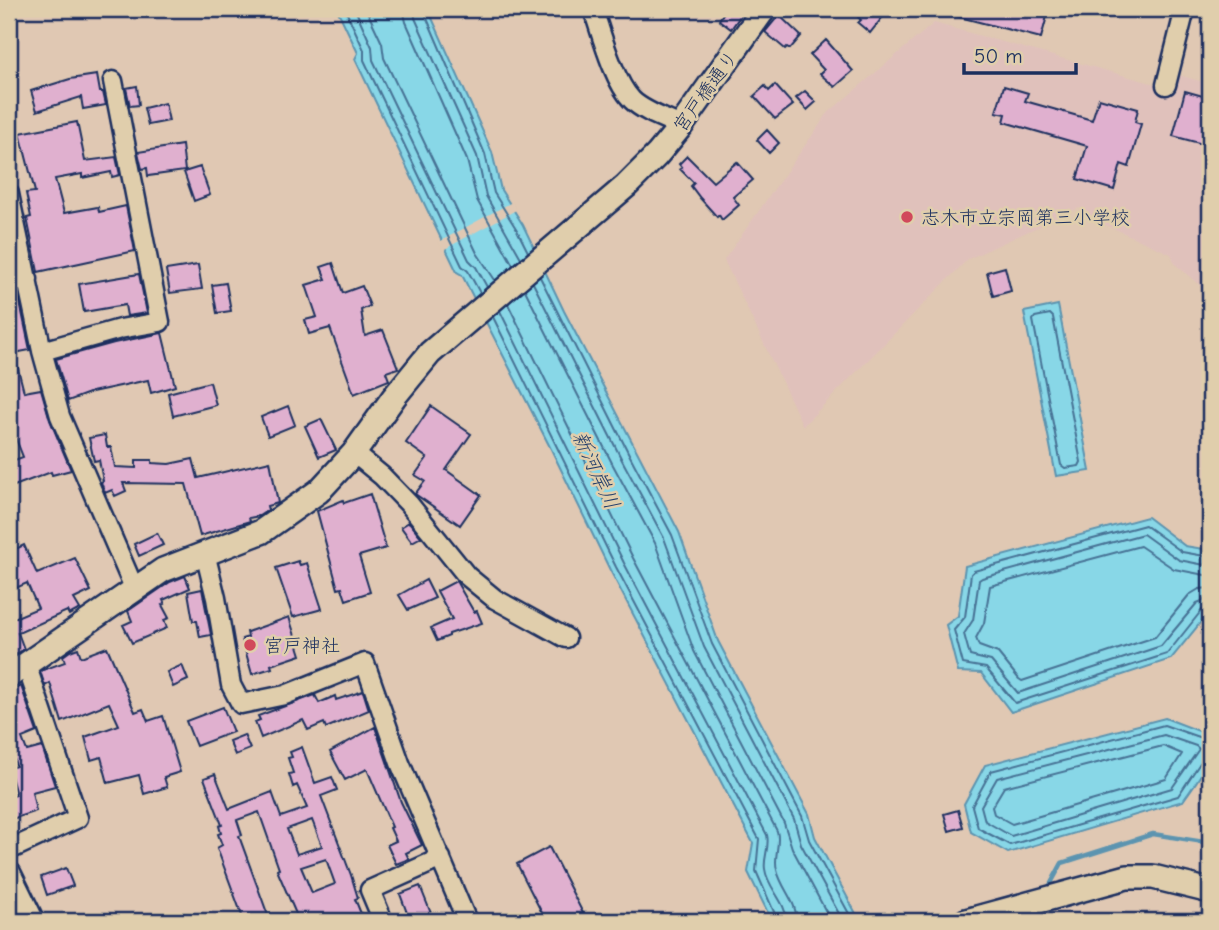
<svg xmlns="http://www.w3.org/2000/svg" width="1219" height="930" font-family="'Comic Neue','Klee One',sans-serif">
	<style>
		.built { fill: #e0c1bb }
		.water { fill: #88d7e7; stroke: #5c94b0; stroke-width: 2 }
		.pier { fill: #e0c8b3 }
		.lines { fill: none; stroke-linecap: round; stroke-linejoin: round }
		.shore { stroke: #477295; stroke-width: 2 }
		.stream { stroke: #5c94b0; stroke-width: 4.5 }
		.building { fill: #e0b0cf; stroke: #1b2f5e; stroke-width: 2; fill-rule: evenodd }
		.minor-casing { stroke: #1b2f5e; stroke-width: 23 }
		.tertiary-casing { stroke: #1b2f5e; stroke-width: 28 }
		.minor { stroke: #e0ceac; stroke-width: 18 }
		.tertiary { stroke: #e0ceac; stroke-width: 23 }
		.poi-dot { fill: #d1495b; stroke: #e0ceac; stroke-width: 2.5 }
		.labels { text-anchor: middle; stroke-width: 5; stroke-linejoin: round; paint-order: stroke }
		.street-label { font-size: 19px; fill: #1b2f5e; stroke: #e0ceac }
		.poi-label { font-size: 19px; fill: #1b2f5e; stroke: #e0ceac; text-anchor: start }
		.water-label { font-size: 21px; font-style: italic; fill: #26406c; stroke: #e0ceac }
	</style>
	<rect width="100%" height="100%" fill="#e0c8b3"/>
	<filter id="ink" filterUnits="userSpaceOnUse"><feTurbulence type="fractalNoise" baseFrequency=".0143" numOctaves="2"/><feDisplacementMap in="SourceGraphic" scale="14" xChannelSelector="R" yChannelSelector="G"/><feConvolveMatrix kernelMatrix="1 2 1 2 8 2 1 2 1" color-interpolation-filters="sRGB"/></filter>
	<g filter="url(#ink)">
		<path class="built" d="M934,23l239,66 6,-14 31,9v210l-35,-30 -4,-10 -65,-29 -27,-17 -111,51 -165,167 -79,-166 104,-147z"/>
		<path class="water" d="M337,9h91l64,143 9,38 22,35 41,86 115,221 39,109 91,173 6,23 45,84h-88l-24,-49 5,-29 -143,-273 -59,-121 -89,-174 -5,-3 -102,-213 3,-6z
			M1058,305l32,166 -34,5 -32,-164z
			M1147,517l38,29 25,4v61l-39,48 -160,53 -30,-39 -23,-1 -12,-47 12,-9 7,-50z
			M1165,718l42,16c10,26 -10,46 -24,67l-175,52 -37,-21 -7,-28 21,-39z"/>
		<path class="pier" d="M512,202l4,8 -73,40 -4,-8z"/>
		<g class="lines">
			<path class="shore" d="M345,9l19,41v10l98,206 6,5 12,22
				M355,9l17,38 1,13 96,200 7,7 11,20
				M366,9l16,34 2,15 93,195 18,27
				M403,9l3,13 61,138 10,40 36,65
				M414,9l1,9 62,138 9,40 35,62
				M423,9l62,145 9,39 23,37 11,22
				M540,277l90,179 42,79 40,109 90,172 7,24 44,81
				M533,283l89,177 42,78 40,109 90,172 7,25 42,77
				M525,290l88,175 42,78 39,108 90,172 8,25 39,73
				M508,304l125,254 144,273c4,13 -4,26 0,39 4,18 20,32 20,51
				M500,311l124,252 143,272c3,12 -4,23 -2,34 2,18 21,33 22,52
				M1050,314l3,3 28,145 -2,4 -14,2 -4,-3 -28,-145 2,-3z
				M493,317l123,250 143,272 -3,32 22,50
				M1210,557l-28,-5 -37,-27 -171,46 -3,3 -6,43 -11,13 9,34 23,4 29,35 152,-49 35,-44 8,-3
				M1210,566l-31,-6 -36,-26 -161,44 -3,2 -6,40 -9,14 6,22 21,5 27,32 143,-47 36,-43 13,-5
				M1210,576l-36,-7 -34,-23 -150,40 -6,37 -8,15 3,8 19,7 21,26 3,2 133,-44 34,-42 10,-6 11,-1
				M1164,735l32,11 3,3 -27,39 -161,48 -26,-15 -4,-15 16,-28z
				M1210,741l-46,-16 -173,46 -19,35 6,22 32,17 168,-49 24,-36 8,-3
				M1163,746l19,8 -16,25 -154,45 -18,-10 -2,-7 12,-20z"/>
			<path class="stream" d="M1050,885l12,-22 91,-29 57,9
				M1030,921l4,-6"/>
		</g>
		<path class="building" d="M726,9h19l-14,20 -12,-9z
			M864,9h25l-19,24 -12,-10 3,-3 -3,-3z
			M944,9h105l-8,29 -97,-25z
			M779,15l22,21 -11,13 -3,-2 -2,2 -20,-17z
			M826,40l27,31 -18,16 -15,-13 4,-4 -14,-15z
			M97,75l3,17h3l3,13 -23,4 -2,-12 -44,14 -6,-20 39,-12z
			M775,85l18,20 -18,14 -21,-23 11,-10 4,5z
			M137,86l2,19 -9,1 -4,-18z
			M1004,86l24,7 -3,8 67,19 7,-22 39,11 -3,13 6,2 -12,43 -8,-3 -7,26 -37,-11 10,-33 -83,-24 2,-8 -10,-2z
			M805,91l11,11 -9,8 -11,-12z
			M1185,91l25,7v48l-37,-10z
			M165,103l4,18 -21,4 -4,-17z
			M77,122l8,39 31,-4 4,18 -8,2 -1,-5 -29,6v-4l-27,5 9,34 34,-6 1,5 27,-6 9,45 -97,21 -11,-54 4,-1 -5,-24 9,-1 -15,-59z
			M767,130l12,13 -10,10 -12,-13z
			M182,145l3,26 -37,5 -1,-8 -5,1 -4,-17z
			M687,156l26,26 24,-20 16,18 -20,17 6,8 -17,15 -3,-5 -2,2 -17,-19 -9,-12 3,-3 -14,-14 2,-1 -3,-4z
			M200,167l10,28 -16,6 -10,-29z
			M333,263l10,30 19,-7 8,20 -9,4 4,26 18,-6 15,38 -12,4 3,8 -35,14 -24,-66 -21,6 -4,-14 12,-3 -11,-32 20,-6 -5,-12z
			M198,265l4,24 -32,4 -4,-23z
			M1005,267l6,24 -18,5 -6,-24z
			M139,274l8,39 -20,3 -2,-11 -41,7 -5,-28z
			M226,283l5,28 -14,2 -5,-28z
			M18,293l12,57 -16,3 10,39 17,-3 9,31 21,50 -19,5 -1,-3 -42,16v-26l14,-5 -11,-28 -3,-20v-115z
			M162,333l13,53 -24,7 -3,-13 -56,12 -24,9 -12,-42 58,-16z
			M210,382l6,23 -43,11 -5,-23z
			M288,406l7,19 -27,11 -7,-19z
			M431,406l40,28 -25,36 35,25 -21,30 -45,-31 10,-13 -10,-6 12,-17 -21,-15z
			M321,419l15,31 -17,7 -14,-31z
			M105,435l2,12h4l4,20 21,1v-8h16v3l17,1 24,-5 5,19 72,-17 8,42 -11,3 1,4 -9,6 -10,2 1,3 -50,15 -14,-52 -63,-1 3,8 -11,5 -3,-6 -7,3 -4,-11 2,-1 -4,-21 -5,1 -5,-23z
			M370,494l16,54 -27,8 11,36 -24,8 -4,-12 -4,1 -21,-78 26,-11 1,3z
			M409,522l12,15 -9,5 -11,-15z
			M157,533l6,12 -24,11 -5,-12z
			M24,545l13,29 38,-16 16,33 -17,8 6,10 -11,6 -2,-4 -49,22 6,16 -15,10v-47l3,7 26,-11 -11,-25 -18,8v-16l7,-4 -7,-19z
			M298,561l2,4 7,-2 15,46 -29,8 -17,-49z
			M185,576l5,12 -27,12 2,4 -3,1 7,13 -5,2 3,8 -35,15 -9,-18 9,-4 -4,-10 42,-29z
			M426,580l9,18 -27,12 -9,-15z
			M456,581l18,31 3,-1 5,12 -33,11v2l-12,5 -6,-13 21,-9 -15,-28z
			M202,589l9,46 -11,2 -3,-16h-4l-5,-29z
			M289,617l12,38 -30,10 1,3 -20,6 -10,-35 6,-2 -1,-5z
			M107,647l28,65 8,-3 5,12 15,-5 17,56 -16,5 3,10 -23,7 -5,-19 -31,8 -7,-26 -10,3 -6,-23 34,-12 -10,-22 -47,19 -12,-39 -5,3 -5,-15 25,-9 -2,-6 7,-5 8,-3 3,9z
			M182,665l6,15 -15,7 -6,-15z
			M21,686l16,46 -15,6 5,13 15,-4 13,39 -23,6 4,19 -27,9v-23l7,-2 -7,-27 7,-2 -7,-25v-34l8,-2 -7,-12z
			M363,691l6,19 -43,18 -2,-5 -16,7 -5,-10 -42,18 -6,-16 5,-2 -2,-4 57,-21 4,8 16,-7 1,4z
			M223,707l10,25 -37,14 -10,-25z
			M375,727l26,75 21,43 -16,8 3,6 -13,5 -9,-19 9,-4 -6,-13 2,-1 -25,-58 -22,11 -15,-28z
			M244,735l6,14 -15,6 -6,-14z
			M302,747l13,36 17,-6 5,13 -16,6 30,79 7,23 -3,1 9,22h-65l-22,-51 2,-1 -20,-57 -22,8 5,15 -3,1 31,85h-26l-27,-73 5,-3 -4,-11 3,-1 -2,-7 3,-1 -18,-47 11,-4 14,35 43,-17 9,25 26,-9 -10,-23 -4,2 -4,-13 4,-1 -5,-15 4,-1 -2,-5zM312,820l10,26 -25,8 -10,-25zM326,859l9,25 -23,9 -11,-26z
			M958,810l5,17 -14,4 -5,-17z
			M549,847l38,74h-41l-29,-57z
			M66,868l7,18 -26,9 -6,-18z
			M420,886l14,35h-24l-10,-27z"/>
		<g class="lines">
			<g class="minor-casing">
				<path id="minor" d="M593,9c8,24 21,73 39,91 12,12 34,19 49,26
					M113,81l47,241 -40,7 -78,22 18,65 74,172
					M1166,85l19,-76
					M9,194l33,157
					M9,283l19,-4
					M354,453l28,23 27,28 58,72 28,23 71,39
					M205,553l11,45 15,87 10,19 44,-9 80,-32 35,100 67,158
					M9,850l69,-32 -52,-154
					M383,921l-13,-31 71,-32"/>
			</g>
			<g class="tertiary-casing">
				<path id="tertiary" d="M9,676l154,-106 98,-38 58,-41 35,-38 40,-56 36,-44 196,-167 31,-31 24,-29 83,-117
					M9,874l23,47
					M966,921l161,-44h26l57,14"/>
			</g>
			<use href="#minor" class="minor"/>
			<use href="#tertiary" class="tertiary"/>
		</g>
	</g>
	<g class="poi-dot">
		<circle cx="907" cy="217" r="7"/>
		<circle cx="250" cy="645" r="7"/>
	</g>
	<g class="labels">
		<g class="street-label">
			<text transform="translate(705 91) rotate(-54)" y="7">宮戸橋通り</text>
		</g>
		<g class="poi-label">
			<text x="921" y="224">志木市立宗岡第三小学校</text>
			<text x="264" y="652">宮戸神社</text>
		</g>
		<g class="water-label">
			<text transform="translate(596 470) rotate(65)" y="7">新河岸川</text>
		</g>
	</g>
	<rect width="1219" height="930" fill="none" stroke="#e0ceac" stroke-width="35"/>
	<rect x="18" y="18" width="1184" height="895" fill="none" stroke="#1b2f5e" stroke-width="2.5" filter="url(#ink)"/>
	<path d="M964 63v10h112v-10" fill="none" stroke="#1b2f5e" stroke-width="3.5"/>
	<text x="974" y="63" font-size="21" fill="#1b2f5e" stroke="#e0ceac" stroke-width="5" paint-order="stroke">50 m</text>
</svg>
